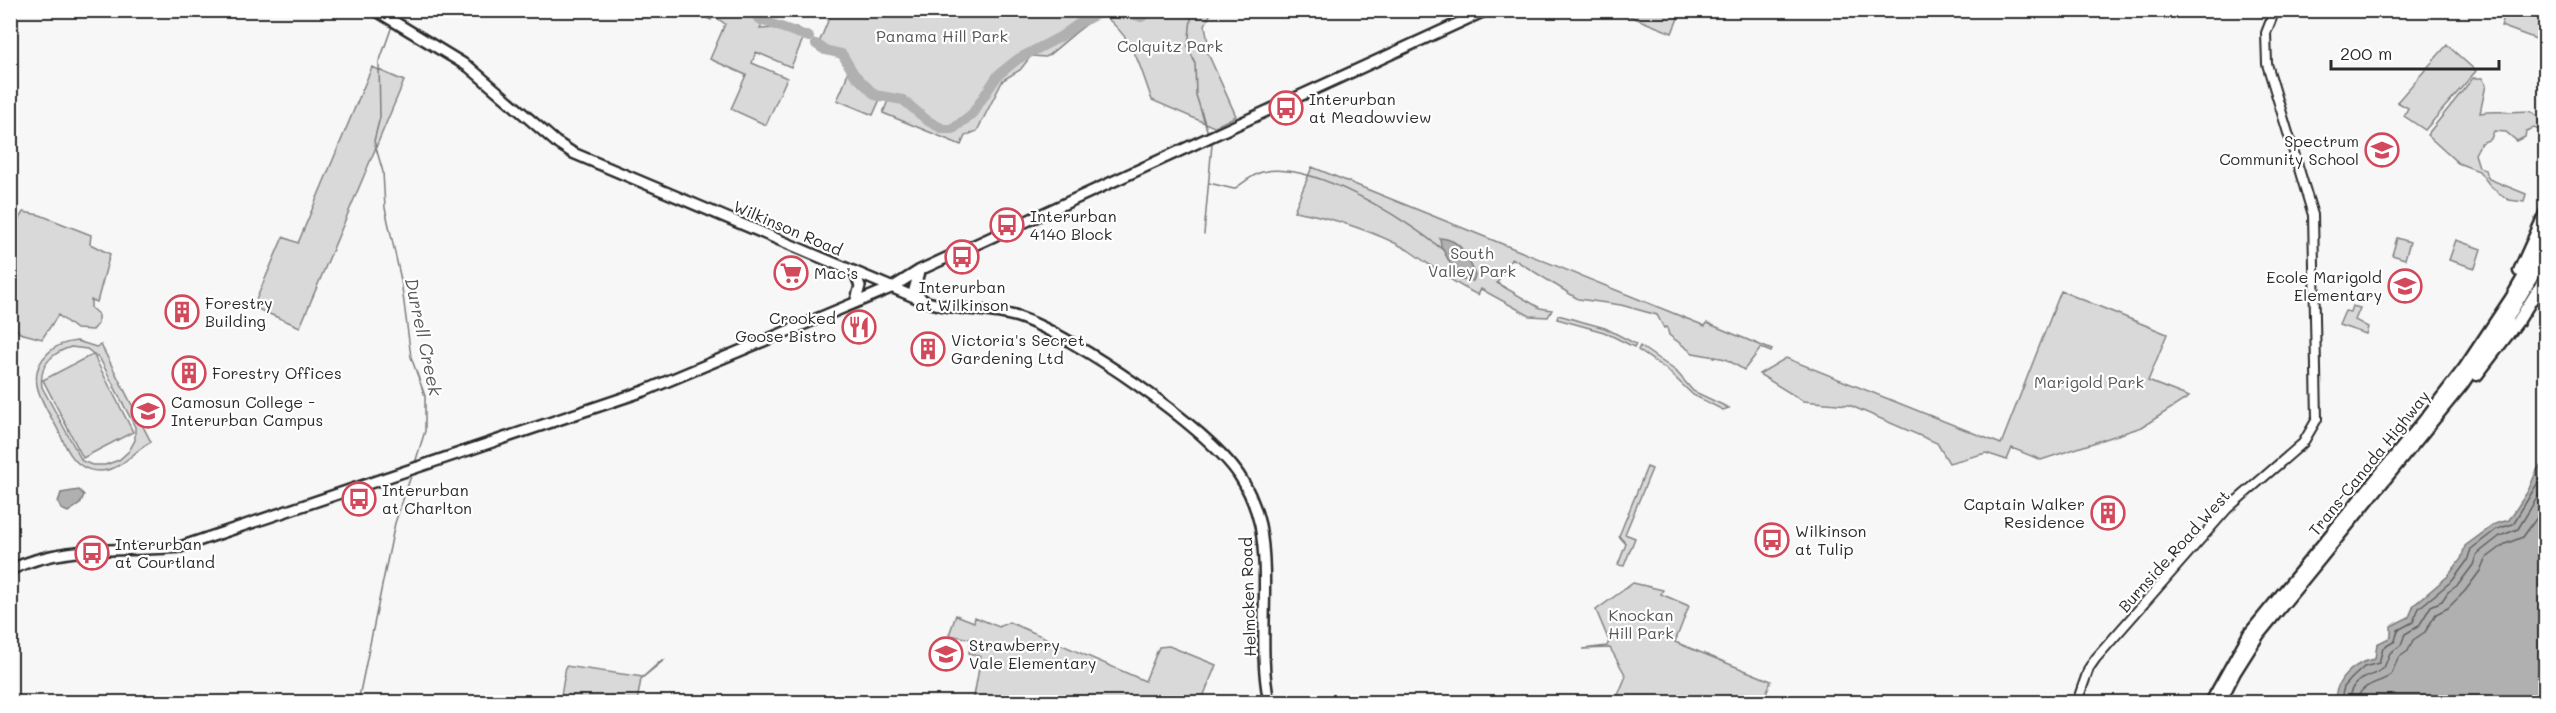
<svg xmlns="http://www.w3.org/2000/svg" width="2556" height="713" font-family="Mali,sans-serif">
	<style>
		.green { fill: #d9d9d9; stroke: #828282; stroke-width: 1.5; fill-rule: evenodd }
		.water { fill: #b0b0b0; stroke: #7b7b7b; stroke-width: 1.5 }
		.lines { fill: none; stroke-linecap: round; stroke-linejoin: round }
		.shore { stroke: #606060; stroke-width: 1.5 }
		.stream { stroke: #7b7b7b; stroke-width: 1.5 }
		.river { stroke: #b0b0b0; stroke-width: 10 }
		.minor-casing { stroke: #2b2b2b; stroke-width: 12 }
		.major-casing { stroke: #2b2b2b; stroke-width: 14 }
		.highway-casing { stroke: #2b2b2b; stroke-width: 15 }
		.minor { stroke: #fff; stroke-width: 8 }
		.major { stroke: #fff; stroke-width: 9 }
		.highway { stroke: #fff; stroke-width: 10 }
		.labels { text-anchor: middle; stroke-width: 4.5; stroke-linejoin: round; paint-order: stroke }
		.park-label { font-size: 16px; fill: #565656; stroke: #fff }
		.poi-label { font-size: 16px; fill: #2b2b2b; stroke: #fff; text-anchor: start }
		.street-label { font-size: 16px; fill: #2b2b2b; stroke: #fff }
		.water-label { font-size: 18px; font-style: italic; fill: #5a5a5a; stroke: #fff }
	</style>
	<rect width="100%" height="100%" fill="#f7f7f7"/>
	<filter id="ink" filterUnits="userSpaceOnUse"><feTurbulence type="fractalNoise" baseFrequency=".0167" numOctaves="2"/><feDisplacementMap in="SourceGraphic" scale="12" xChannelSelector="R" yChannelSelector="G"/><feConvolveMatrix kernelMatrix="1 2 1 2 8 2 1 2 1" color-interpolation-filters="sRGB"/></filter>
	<g filter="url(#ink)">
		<path class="green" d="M693,11h75l-8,18 36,-2 10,5 -15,35 -35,-15 -4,11 35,15 -21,47 -35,-16 15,-34 -36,-16 15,-35 -12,-9 -2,5z
			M832,11h380l-7,14 3,18 -2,6 30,67 -22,11 -62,-27c-14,-38 -16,-59 -50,-86 -22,12 -36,28 -56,43l-15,-1 -11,14 -17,10 -26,51 -12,5 -4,9 -78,-32 6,-15 -8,-1 -8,18 -36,-15c5,-10 19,-38 4,-44 -4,-2 -10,-2 -15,-3l-7,-10z
			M1623,11h58l-9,22 -48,-19z
			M2506,11h39v12l-6,17 -38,-14z
			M2447,45l29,26 -51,59 -21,-14 4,-8 -11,-6z
			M372,67l32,14 -104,246 -47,-20 30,-70 15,6z
			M2473,78h9l4,7 -6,28c11,-2 19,-1 29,-1 24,-1 26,-5 35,20l-10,-4 -8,3 -1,6 -8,4 -11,-9 -12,-1 -3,8 -10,4 -6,11 4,13 6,3 4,9 37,15 -2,8 -15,-2 -17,-12 -13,-17 -21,-8 -31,-28z
			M1312,167l393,159 2,-3 65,27 -1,2 -10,-4 -17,22 -18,-11 -33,-6 -24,-18 -2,-8 -3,1 -7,-13 -36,-10 -43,-6 -66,-41 -15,25 43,25 12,2 -4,7 -18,-1 -49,-27 -3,6c-26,-12 -46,-29 -70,-45 -29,-17 -81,-34 -114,-39z
			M23,212l17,3 51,20 -1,9 20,10 -13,48 -6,-2v8l7,6v10l-5,6 -17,-1 -18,-14 -16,24 -22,-6 -9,-10v-56l4,-5 -4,-2v-28z
			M2397,238l13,4 -5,17 -13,-4z
			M2456,240l25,9 -6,19 -26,-8z
			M2061,291l106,43 -19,47 41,16 -47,30 -101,33 -29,-12 -5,12 -21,-7 -37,10 -12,-20 -88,-38 -46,-4 -44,-27 27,-16 215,86z
			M2352,306l8,2 -5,12 13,7 -2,7 -27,-9 6,-14 5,1z
			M1558,315l47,13 31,16 -2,3 -30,-15 -47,-13z
			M77,341l19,6 5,-2 50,97c-18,9 -28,28 -51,29 -8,0 -15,-2 -21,-7 -11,-9 -16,-24 -22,-36 -13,-24 -34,-51 -9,-75 8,-8 18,-11 29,-12zM71,347l16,2 13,10 35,68v13l-6,11 -10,9 -14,5h-13l-10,-4 -40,-74c-3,-21 9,-34 29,-40z
			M1640,346l36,25 17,20 36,17 -6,2 -30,-15 -26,-25 -29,-20z
			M93,354l40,78 -50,26 -40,-78z
			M1647,467l5,2 -27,65 10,4 -11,28 -6,-1 8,-21 -7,-8z
			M1633,583l30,7 -2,4 28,12 -14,36 96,39 -8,21h-148l11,-26 -16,-28 -27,1 24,-3 2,-5 -13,-31z
			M956,615l18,7 1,-5 24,10 10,-5 136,59 14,-34 10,-1 47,19 -15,37h-228l8,-45 -12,-4 2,-14 -22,-4z
			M662,660h2l-23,19 -4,23h-77l6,-36 77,11z"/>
		<path class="water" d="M1440,238c21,1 29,19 35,38l-2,5 -13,-1 -3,-4 -16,-30z
			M2545,461v241h-215l5,-3c1,-21 20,-37 40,-40l2,-15 14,-7v-11l18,-9 5,-12 34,-29 13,-17 4,-13 30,-22 14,-4 19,-29 9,-21z
			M79,490l5,5 -4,9 -12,8 -7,-3 -3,-7 3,-9z"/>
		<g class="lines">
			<path class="shore" d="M2340,702l4,-15 8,-9 12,-11 15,-4 4,-15 12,-7 3,-11 15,-8 6,-14 34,-28 14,-19 4,-12 26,-20 16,-5 33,-55
				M2348,702c4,-27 20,-22 36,-34l6,-15 11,-8 4,-11 14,-8 12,-20 11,-5 6,-9 10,-7 15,-20 4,-11 23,-18 18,-7 28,-46
				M2357,702c2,-19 22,-18 34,-27l7,-17 10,-7 5,-11 12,-8 11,-18 12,-6 17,-17 15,-20 5,-12 20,-15 18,-7 23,-32"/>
			<path class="stream" d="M1192,10l-4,36 7,17 1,32 12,38
				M395,16l1,-6
				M392,26l-13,37 1,54 -6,24 9,31 2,36 16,72 10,77 14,39v35l-10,32
				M1209,183l25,6c9,-6 18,-14 28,-17 49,-12 144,47 181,78
				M1204,234l8,-90
				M358,702l37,-179 17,-50"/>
			<path class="river" d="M749,10l12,10 48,17
				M1119,10l22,7 14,-7
				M816,44l9,6 17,4 12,20 21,21 28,5 25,21 15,8h10l19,-15 26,-39 20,-16 42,-22 21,-15 16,-8 20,-4"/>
			<g class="minor-casing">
				<path id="minor" d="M2077,702l12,-34 7,-10 131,-149 76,-66 14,-24 -4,-204 -46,-151 -1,-31 9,-23"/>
			</g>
			<g class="major-casing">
				<path id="major" d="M375,10l94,57 87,75 17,11 351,148c30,10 64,7 94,16 55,18 189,110 221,158 10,15 17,33 21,50 11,58 -3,119 9,177
					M919,272l-5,18 8,9
					M855,273l5,13 -4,14
					M10,570c54,-27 113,-17 170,-23l464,-156 249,-104 27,-17 567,-260"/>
			</g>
			<g class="highway-casing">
				<path id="highway" d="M2519,271l27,-60
					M2477,375l42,-55 27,-43
					M2211,702l38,-68 173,-211 43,-56 46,-69 35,-60
					M2220,702l15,-30 24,-38 203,-249 46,-67 38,-64"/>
			</g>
			<use href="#minor" class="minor"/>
			<use href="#major" class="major"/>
			<use href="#highway" class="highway"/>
		</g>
	</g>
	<defs>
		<g id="bus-ring" transform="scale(1.725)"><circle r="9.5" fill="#fff" stroke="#d1495b" stroke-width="1.5"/><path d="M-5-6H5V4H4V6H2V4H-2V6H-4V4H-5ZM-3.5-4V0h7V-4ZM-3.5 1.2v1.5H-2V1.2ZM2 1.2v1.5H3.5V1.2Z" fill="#d1495b"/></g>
		<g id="school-ring" transform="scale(1.725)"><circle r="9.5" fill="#fff" stroke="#d1495b" stroke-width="1.5"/><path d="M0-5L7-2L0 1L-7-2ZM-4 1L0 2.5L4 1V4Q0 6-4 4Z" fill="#d1495b"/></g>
		<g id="supermarket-ring" transform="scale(1.725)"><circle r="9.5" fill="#fff" stroke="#d1495b" stroke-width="1.5"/><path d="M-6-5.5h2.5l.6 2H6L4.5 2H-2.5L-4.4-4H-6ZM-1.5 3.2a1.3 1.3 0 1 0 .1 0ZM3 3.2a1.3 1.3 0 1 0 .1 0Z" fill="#d1495b"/></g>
		<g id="building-ring" transform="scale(1.725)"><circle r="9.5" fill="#fff" stroke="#d1495b" stroke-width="1.5"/><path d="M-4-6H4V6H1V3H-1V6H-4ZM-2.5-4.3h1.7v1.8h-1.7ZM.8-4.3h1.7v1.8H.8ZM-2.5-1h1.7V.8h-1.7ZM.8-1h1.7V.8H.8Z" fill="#d1495b"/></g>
		<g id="restaurant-ring" transform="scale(1.725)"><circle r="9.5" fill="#fff" stroke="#d1495b" stroke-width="1.5"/><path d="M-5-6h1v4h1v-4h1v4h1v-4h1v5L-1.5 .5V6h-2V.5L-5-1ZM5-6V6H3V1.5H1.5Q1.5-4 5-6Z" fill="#d1495b"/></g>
		<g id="university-ring" transform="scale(1.725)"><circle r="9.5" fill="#fff" stroke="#d1495b" stroke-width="1.5"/><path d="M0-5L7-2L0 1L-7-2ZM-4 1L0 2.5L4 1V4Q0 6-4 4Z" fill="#d1495b"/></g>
	</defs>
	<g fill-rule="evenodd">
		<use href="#bus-ring" x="1286" y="108"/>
		<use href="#school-ring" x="2382" y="150"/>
		<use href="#bus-ring" x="1007" y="225"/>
		<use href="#bus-ring" x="962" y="257"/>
		<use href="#supermarket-ring" x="791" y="273"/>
		<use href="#school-ring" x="2405" y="286"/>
		<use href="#building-ring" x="182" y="312"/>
		<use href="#restaurant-ring" x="859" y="327"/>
		<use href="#building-ring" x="928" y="349"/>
		<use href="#building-ring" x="189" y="373"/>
		<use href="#university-ring" x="148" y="411"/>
		<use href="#bus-ring" x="359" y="499"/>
		<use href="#building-ring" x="2108" y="513"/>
		<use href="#bus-ring" x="1772" y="540"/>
		<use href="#bus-ring" x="92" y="553"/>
		<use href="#school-ring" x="946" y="654"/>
	</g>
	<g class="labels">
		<g class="park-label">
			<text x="942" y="42">Panama Hill Park</text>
			<text x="1170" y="52">Colquitz Park</text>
			<text x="1472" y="259">South<tspan x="1472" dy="18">Valley Park</tspan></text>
			<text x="2089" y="388">Marigold Park</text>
			<text x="1641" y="621">Knockan<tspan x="1641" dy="18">Hill Park</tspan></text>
		</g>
		<g class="poi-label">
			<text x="1309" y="105">Interurban<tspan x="1309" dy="18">at Meadowview</tspan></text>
			<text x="2359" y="147" text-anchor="end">Spectrum<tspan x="2359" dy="18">Community School</tspan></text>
			<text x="1030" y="222">Interurban<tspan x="1030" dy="18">4140 Block</tspan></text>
			<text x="814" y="279">Mac’s</text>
			<text x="2382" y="283" text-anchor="end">Ecole Marigold<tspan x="2382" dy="18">Elementary</tspan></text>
			<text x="962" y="293" text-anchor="middle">Interurban<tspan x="962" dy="18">at Wilkinson</tspan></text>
			<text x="205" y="309">Forestry<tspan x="205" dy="18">Building</tspan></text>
			<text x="836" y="324" text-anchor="end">Crooked<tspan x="836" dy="18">Goose Bistro</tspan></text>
			<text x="951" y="346">Victoria's Secret<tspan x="951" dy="18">Gardening Ltd</tspan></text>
			<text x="212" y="379">Forestry Offices</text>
			<text x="171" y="408">Camosun College -<tspan x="171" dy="18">Interurban Campus</tspan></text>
			<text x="382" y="496">Interurban<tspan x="382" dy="18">at Charlton</tspan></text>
			<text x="2085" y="510" text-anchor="end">Captain Walker<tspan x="2085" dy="18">Residence</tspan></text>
			<text x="1795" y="537">Wilkinson<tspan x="1795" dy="18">at Tulip</tspan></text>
			<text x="115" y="550">Interurban<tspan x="115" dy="18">at Courtland</tspan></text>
			<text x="969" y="651">Strawberry<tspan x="969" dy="18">Vale Elementary</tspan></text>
		</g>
		<g class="street-label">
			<text transform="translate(788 228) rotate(23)" y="6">Wilkinson Road</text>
			<text transform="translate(2369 463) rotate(-51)" y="6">Trans-Canada Highway</text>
			<text transform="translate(2174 551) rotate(-48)" y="6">Burnside Road West</text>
			<text transform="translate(1248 597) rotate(-92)" y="6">Helmcken Road</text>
		</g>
		<g class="water-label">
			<text transform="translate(423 337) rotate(78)" y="6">Durrell Creek</text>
		</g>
	</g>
	<rect width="2556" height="713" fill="none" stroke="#fff" stroke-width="36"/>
	<rect x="18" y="18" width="2520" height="677" fill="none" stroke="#2b2b2b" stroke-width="2" filter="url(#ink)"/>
	<path d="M2331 60v9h168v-9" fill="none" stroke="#2b2b2b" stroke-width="3"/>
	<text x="2340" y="60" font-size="18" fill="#2b2b2b" stroke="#ffffff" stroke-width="4.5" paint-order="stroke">200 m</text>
</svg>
